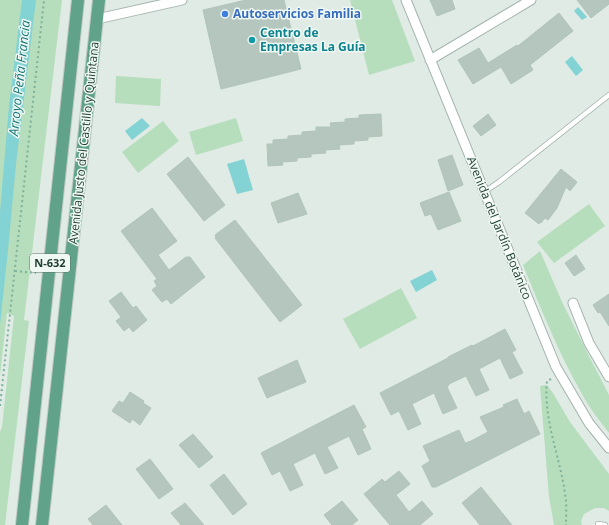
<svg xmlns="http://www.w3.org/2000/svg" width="609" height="525" font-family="'Open Sans',sans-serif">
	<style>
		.green { fill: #b6debc }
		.water { fill: #83d2d4 }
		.building { fill: #b4c6bd; stroke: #b1c5ba }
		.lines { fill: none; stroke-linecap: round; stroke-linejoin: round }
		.service-casing { stroke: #a2b3ab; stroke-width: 6 }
		.minor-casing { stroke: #a2b3ab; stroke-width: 11 }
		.primary-casing { stroke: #c0c8c5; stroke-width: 14 }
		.path { stroke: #7db19a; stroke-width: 2; stroke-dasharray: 2 3; stroke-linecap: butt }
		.service { stroke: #fff; stroke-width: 4.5 }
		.minor { stroke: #fff; stroke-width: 9 }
		.primary { stroke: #60a38a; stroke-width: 12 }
		.shop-dot { fill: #3f7fe0; stroke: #eff8f2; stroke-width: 1.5 }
		.culture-dot { fill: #0f9aa8; stroke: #eff8f2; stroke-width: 1.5 }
		.labels { text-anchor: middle; stroke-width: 3; stroke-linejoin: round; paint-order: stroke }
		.shield { fill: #eff8f2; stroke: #5d746b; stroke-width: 1 }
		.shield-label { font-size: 11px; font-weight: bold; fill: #1f3c31 }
		.shop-label { font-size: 12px; font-weight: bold; fill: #366cbe; stroke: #eff8f2; text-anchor: start }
		.culture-label { font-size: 12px; font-weight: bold; fill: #0d838f; stroke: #eff8f2; text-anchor: start }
		.street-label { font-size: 12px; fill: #1f3c31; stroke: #eff8f2 }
		.water-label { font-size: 13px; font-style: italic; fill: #16777b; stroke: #eff8f2 }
	</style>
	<rect width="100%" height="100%" fill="#dfebe4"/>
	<path class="green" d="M0,0h62l-38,320 5,1 -24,204h-5v-93l2,-5 12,-111 -7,-3 -7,63z
		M350,0h42l23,61 -46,14z
		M116,76l45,3 -1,27 -45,-3z
		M236,118l7,23 -47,14 -7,-23z
		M163,121l16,20 -41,32 -16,-21z
		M589,204l16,22 -51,37 -17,-21z
		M540,251l23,53 27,54 19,37v38c-9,-12 -19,-24 -26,-37 -24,-42 -42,-87 -60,-131z
		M401,288l16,30 -57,31 -17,-30z
		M547,385l6,8 17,29 39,52v37l-5,-3h-9l-11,6 -3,7 1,4h-28l-5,-28 -9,-111z"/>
	<path class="water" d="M22,0h14l-20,164 -8,86 -8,75v-113l9,-106z
		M578,7l9,10 -5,3 -8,-9z
		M572,56l11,14 -7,6 -11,-14z
		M142,118l8,8 -18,14 -7,-9z
		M244,159l9,31 -16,4 -10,-30z
		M432,270l5,10 -21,12 -6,-11z"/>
	<path class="building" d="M246,0h38l17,69 -80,20 -18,-79z
		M430,0h22l3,9 -18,7z
		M577,0h32v4l-18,14z
		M559,13l14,18 -43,34 3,5 -22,14 -10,-17 -28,17 -15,-24 21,-12 9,15 29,-18 1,1z
		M381,114l1,22 -14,1v3l-14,1v3l-15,1 1,4 -15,1 1,3 -15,1v3l-14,1v3l-15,1 1,3 -15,1 -1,-22h6v-4l15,-1v-3l14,-1v-3l14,-1v-4h15l-1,-4 15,-1v-3l14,-1v-3z
		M488,114l8,11 -15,11 -8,-10z
		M452,155l11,30 -15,6 -10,-31z
		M188,157l37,48 -21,16 -37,-47z
		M561,169l16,13 -7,9 -4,-4 -9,21 -9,12 -3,-2 -4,5v-1l-2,2 -14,-11z
		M449,192l12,29 -23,9 -7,-16 -6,2 -5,-13z
		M298,193l9,21 -29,9 -7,-20z
		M152,208l25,33 -19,14 11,15 17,-13h4l15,20 -34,27 -4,-5 -5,3 -10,-12 5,-4 -3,-5 3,-2 -36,-48z
		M235,220l67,85 -22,17 -65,-84 1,-1 -1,-2z
		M576,255l9,14 -11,7 -9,-13z
		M121,292l12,16 3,-2 11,14 -14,12 -4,-5 -5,4 -8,-10 5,-4 -12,-16z
		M609,294v32l-9,-14 -2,1 -5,-8z
		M505,329l11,21 -4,2 11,21 -13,6 -10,-21 -21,11 10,21 -13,6 -10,-20 -17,8v1l-2,2 10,21 -14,6 -9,-21 -22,11 9,20 -13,6 -9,-19 -8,4 -11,-22 68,-35v-1l24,-12 1,1z
		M297,360l9,22 -39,16 -9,-20z
		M130,392l14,9 -1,2 8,5 -11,17 -8,-6 -2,4 -18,-12 7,-10 4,2z
		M517,399l7,15 5,-3 11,23 -104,53h-4l-10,-21 8,-5 -7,-15 36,-16 6,13 6,-2 17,-9 -8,-15 24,-10 -1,-2z
		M354,405l12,22 -4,2 9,20 -13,6 -9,-19 -22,11 11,21 -13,6 -10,-21 -22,11 10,21 -13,6 -10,-20 -8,4 -11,-22z
		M193,434l20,23 -14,11 -20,-23z
		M150,459l23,30 -14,10 -23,-30z
		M399,471l11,13 -14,11 13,17 13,-11 11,13 -13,11h-30l-26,-31 18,-15 3,3z
		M224,474l23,30 -14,11 -23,-30z
		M481,487l31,38h-32l-18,-22z
		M342,501l16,19 -6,5h-20l-8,-10z
		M185,503l19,22h-23l-10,-12z
		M106,505l16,20h-29l-5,-6z"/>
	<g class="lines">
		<g class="service-casing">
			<path id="service" d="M484,192l15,-10 110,-87
				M598,524l7,1"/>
		</g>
		<g class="minor-casing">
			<path id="minor" d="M406,0l150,367 33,56 20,25
				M97,19l85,-19
				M430,60l101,-60
				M573,303l16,40 20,34"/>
		</g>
		<g class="primary-casing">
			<path id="primary" d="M22,525l56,-525
				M42,525l57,-525"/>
		</g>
		<path class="path" d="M15,271l21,2
			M551,379l-4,2c-4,39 13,75 18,113 2,10 1,21 1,31
			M0,406l44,-406"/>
		<use href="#service" class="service"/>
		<use href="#minor" class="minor"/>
		<use href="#primary" class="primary"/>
	</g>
	<circle class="shop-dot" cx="225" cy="14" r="4"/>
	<circle class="culture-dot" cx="252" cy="40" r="4"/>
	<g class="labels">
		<rect class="shield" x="30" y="254" width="40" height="18" rx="3"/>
		<g class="shield-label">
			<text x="50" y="267">N-632</text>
		</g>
		<g class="shop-label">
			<text x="233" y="18">Autoservicios Familia</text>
		</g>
		<g class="culture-label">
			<text x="260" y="37">Centro de<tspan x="260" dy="14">Empresas La Guía</tspan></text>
		</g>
		<g class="street-label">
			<text transform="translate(84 143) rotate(-84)" y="4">Avenida Justo del Castillo y Quintana</text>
			<text transform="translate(499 228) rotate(68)" y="4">Avenida del Jardín Botánico</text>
		</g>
		<g class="water-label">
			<text transform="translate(19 78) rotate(-84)" y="5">Arroyo Peña Francia</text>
		</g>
	</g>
</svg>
